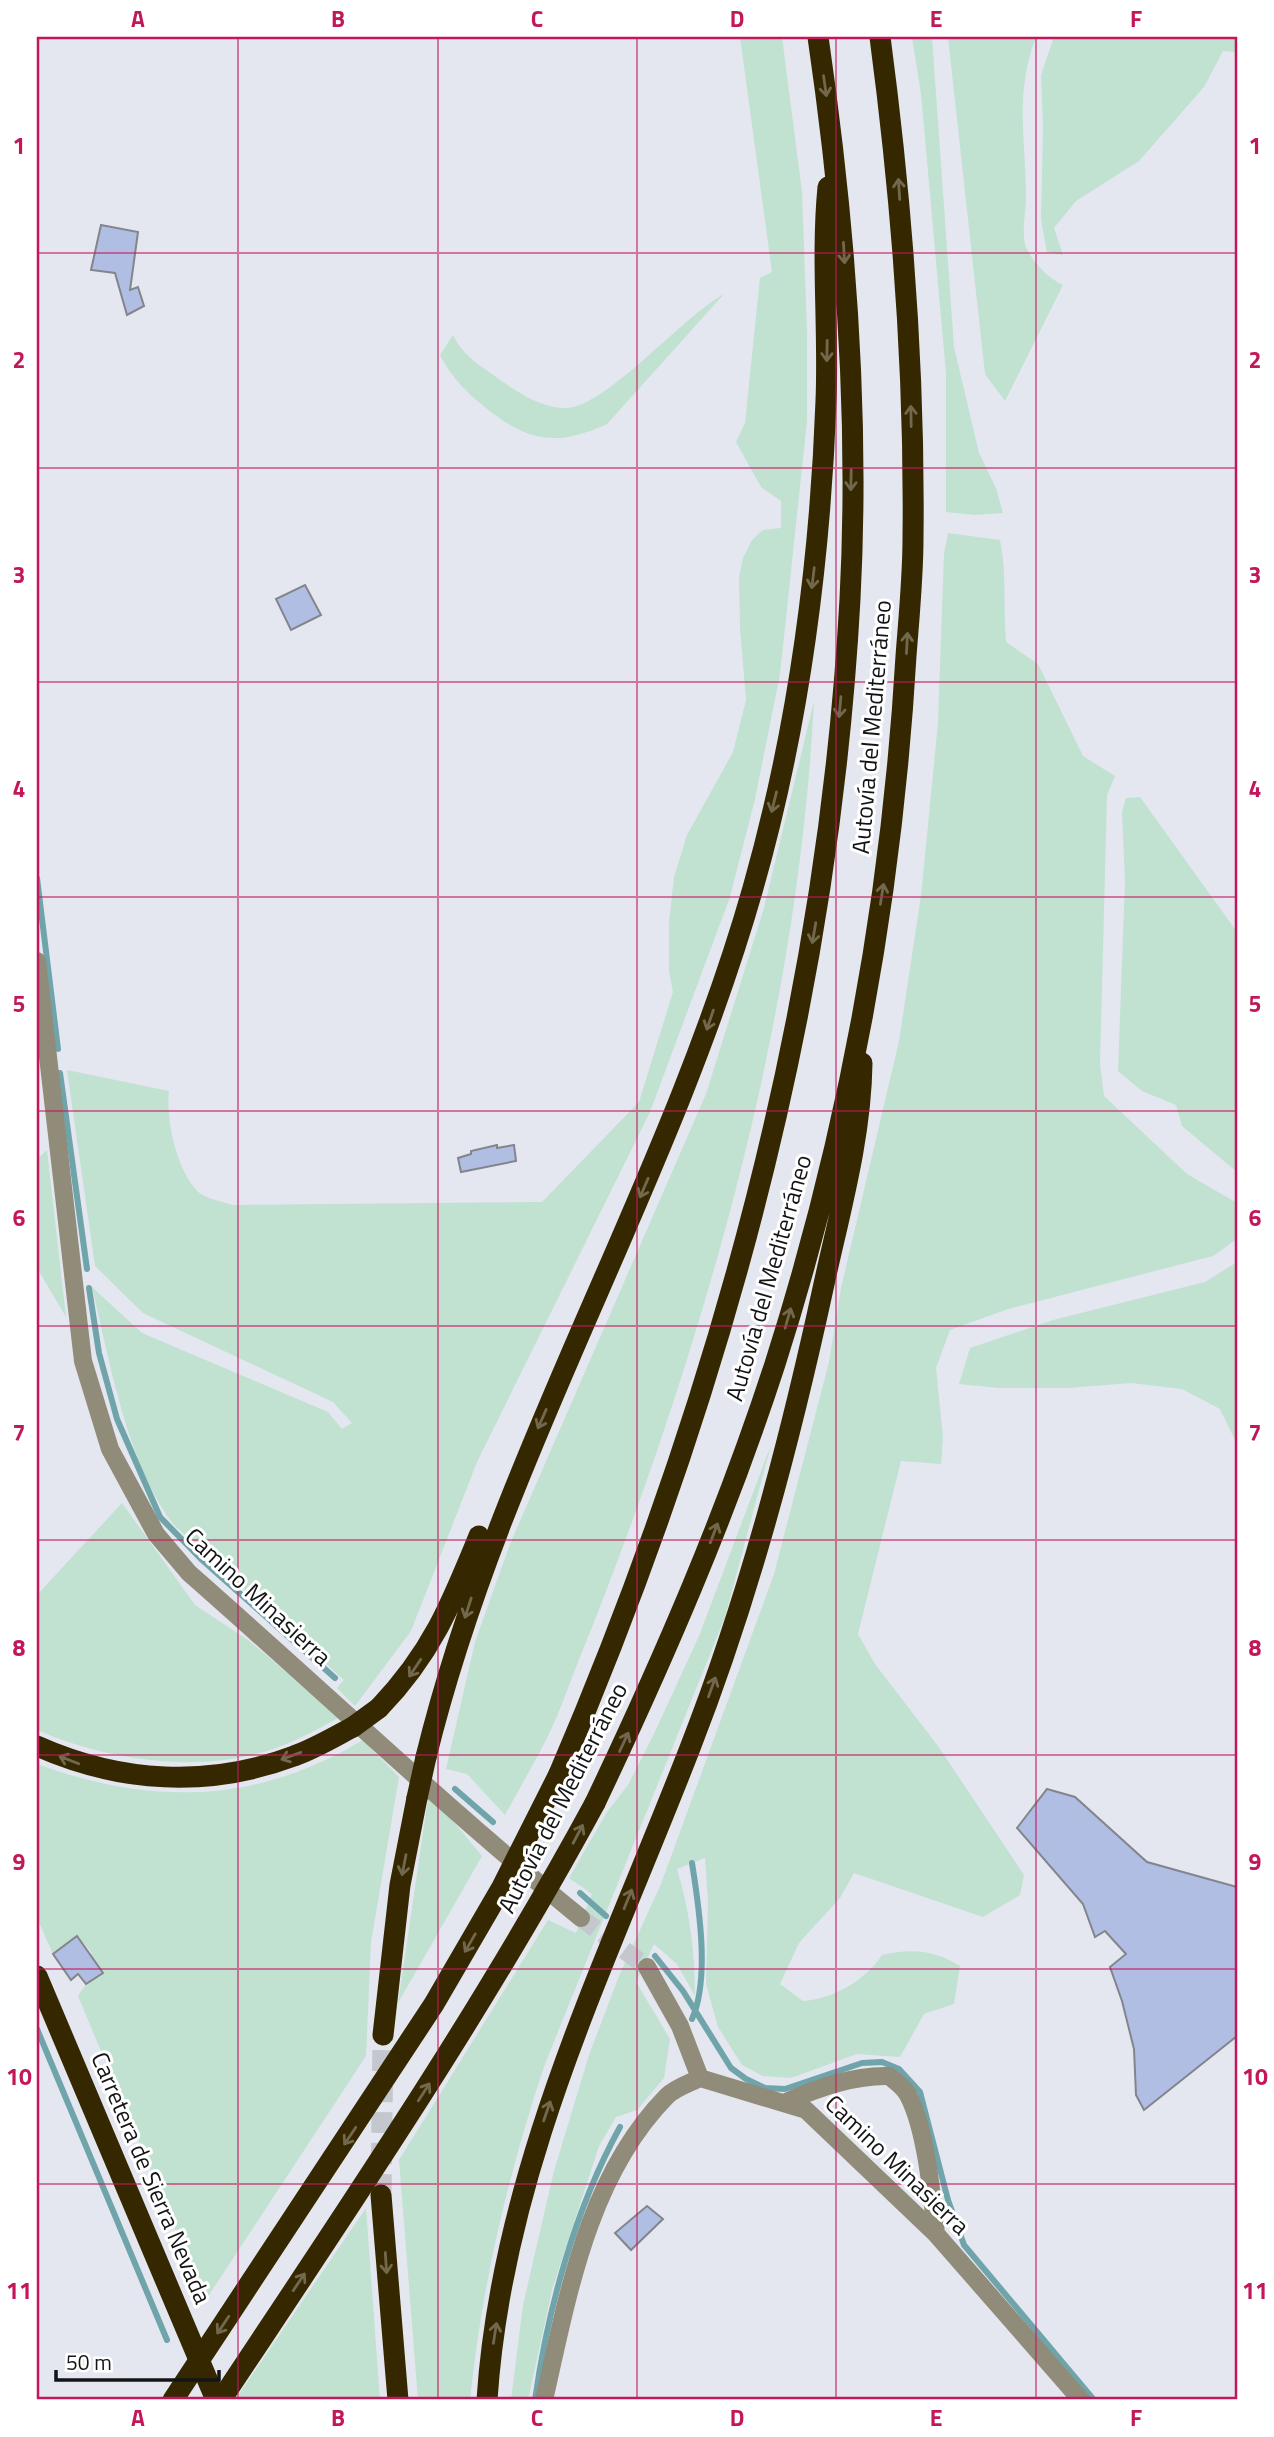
<svg xmlns="http://www.w3.org/2000/svg" width="1274" height="2437" font-family="'Titillium Web',sans-serif">
	<style>
		.green { fill: #c1e1d1 }
		.lines { fill: none; stroke-linecap: round; stroke-linejoin: round }
		.stream { stroke: #6fa4ab; stroke-width: 6 }
		.building { fill: #b1bee4; stroke: #83858c; stroke-width: 2 }
		.minor-tunnel { stroke: #c5c7ce; stroke-width: 18; stroke-dasharray: 18 9; stroke-linecap: butt }
		.highway-tunnel { stroke: #c5c7ce; stroke-width: 21; stroke-dasharray: 21 10; stroke-linecap: butt }
		.minor { stroke: #918b7a; stroke-width: 18 }
		.highway { stroke: #352801; stroke-width: 21 }
		.highway-bridge { stroke: #352801; stroke-width: 21 }
		.oneway { stroke: #72684d }
		.grid { fill: none; stroke: #c2185b; stroke-width: 2; stroke-opacity: 0.55 }
		.labels { text-anchor: middle; stroke-width: 6; stroke-linejoin: round; paint-order: stroke }
		.street-label { font-size: 24px; fill: #131416; stroke: #fff }
		.neatline { fill: none; stroke: #c2185b; stroke-width: 2.5 }
		.grid-label { font-size: 23px; text-anchor: middle; font-weight: bold; fill: #c2185b }
	</style>
	<rect width="100%" height="100%" fill="#e4e7ef"/>
	<path class="green" d="M740,37h42l20,155 5,139v90l-27,253 -25,125 -25,98 -80,215 -173,350 -66,169 -56,75 -18,-18 7,-8 -169,-154c-48,-60 -65,-165 -83,-239l50,46 186,79 14,17 10,-6 -19,-21 -190,-89 -48,-47 -28,-196 102,21c-3,30 7,77 28,100 7,7 26,11 36,14l309,-3 97,-100 34,-110 -4,-20v-50l5,-45 13,-42 46,-83 13,-52 -6,-73 -1,-50 4,-19 9,-18 11,-10 18,-2v-27l-20,-14 -25,-45 9,-19 15,-145 12,-6z
		M912,37h20l22,310 25,106 17,35 7,25 -28,2 -29,-3v-139l-25,-279z
		M948,37h88c-22,57 -10,103 -10,161 0,14 -5,36 0,49 7,16 22,31 37,38l-58,116 -20,-27z
		M1054,37h183v15l-14,-1 -19,36 -65,74 -63,40 -22,27 9,27 -16,-3 -6,-32 2,-93 -2,-52z
		M724,294l-117,130c-50,23 -79,18 -121,-16 -19,-15 -35,-31 -46,-53l13,-20c10,22 31,33 50,47 17,12 42,27 64,26 40,-2 116,-92 157,-114z
		M948,533l52,7c7,33 3,67 6,102l32,22 45,92 32,20 -8,19 -7,269 4,32 83,78 50,29v36l-24,17 -205,53 -58,21 -14,38 7,69 -2,27 -40,-3 -43,173 17,30 63,82 86,129 -4,20 -37,22 -129,-44 -14,25 -41,45 -19,41 23,17c30,-2 63,-21 79,-46 28,-7 53,-5 78,11l-6,38 -30,10 -24,43 -43,-3 -66,24 -28,-2 -21,-11 -24,-38 -12,-43 2,-82 -3,-44 -28,11c13,43 18,83 18,127l-18,-32 -23,-20 -18,38 34,57 -6,39 -27,32 -21,7 -17,29 -47,144 -24,110h-17l12,-95 31,-134 35,-116 30,-79 42,-92 113,-310 55,-212 12,-74 58,-247 22,-145 17,-173 6,-170z
		M814,701c-13,255 -74,506 -156,747 -24,70 -50,140 -78,209 -11,27 -20,55 -33,81 -13,26 -28,51 -42,77l-38,-41 -21,-5 29,-127 35,-98 196,-450 58,-186z
		M1140,797l97,135v240l-55,-46 -6,-21 -34,-14 -24,-20 7,-190 -3,-69 4,-14z
		M47,1150l19,167 -29,-49v-109z
		M1237,1262v182l-17,-35 -38,-20 -51,-6 -63,5h-69l-40,-4 11,-36 83,-28 152,-38z
		M771,1445l-46,172 -180,447c-37,110 -63,220 -75,336h-52l-19,-240 149,-240 28,13 16,-39 -23,-16 38,-66 21,-27 25,-49 46,-100z
		M122,1503l73,102 53,35 92,77c-29,16 -60,33 -93,39 -69,15 -147,1 -210,-26v-135z
		M363,1740l36,37 -28,165 -5,114 -161,245 -127,-305 8,-12 17,-11 -6,-10 -10,7 -6,-8 11,-9 -15,-17 -24,18 -16,-36v-154c115,42 220,40 326,-24z
		M429,1792l53,64 -84,147z
		M366,2208l14,192h-145z"/>
	<g class="lines">
		<path class="stream" d="M37,878l21,171
			M60,1073l27,196
			M89,1288l10,65 18,66 43,98 41,42 134,119
			M455,1789l38,33
			M692,1863c7,44 18,116 0,156
			M580,1893l26,23
			M655,1956l28,35 48,77 15,11 19,9 20,1 77,-26 20,-1 17,7 21,23 28,108 16,45 130,155
			M37,2029l130,311
			M535,2400c13,-92 40,-191 85,-273"/>
	</g>
	<path class="building" d="M101,225l37,7 -8,58 8,-3 6,19 -17,9 -12,-42 -24,-3z
		M305,585l16,30 -30,15 -15,-31z
		M497,1145v3l17,-3 2,16 -55,11 -3,-14 13,-4v-3z
		M1047,1789l28,8 72,65 90,25v149l-93,74 -8,-15 -2,-46 -12,-48 -12,-34 16,-13 -21,-23 -10,6 -12,-33 -66,-76z
		M77,1936l26,37 -17,11 -8,-10 -7,6 -18,-26z
		M647,2206l16,13 -32,31 -16,-17z"/>
	<g class="lines">
		<path class="minor-tunnel" d="M581,1918l66,49"/>
		<path class="highway-tunnel" d="M381,2195l2,-160"/>
		<path class="minor" d="M37,961l46,400 27,88 46,85 33,39c131,115 258,236 392,345
			M647,1967l33,59 20,52
			M700,2078l106,32 130,124 145,166
			M784,2103c33,-15 69,-28 105,-27 6,5 15,11 19,19 18,34 24,100 28,139
			M544,2400c24,-105 44,-224 123,-304 8,-8 23,-13 33,-18"/>
		<path class="highway" d="M379,1708c52,-54 72,-103 100,-172
			M37,1746c83,37 172,42 257,10 20,-7 40,-19 59,-29
			M426,1757c74,-303 242,-570 327,-869 45,-158 67,-323 73,-487 3,-72 -5,-143 2,-214
			M559,1774c160,-374 269,-767 291,-1175 10,-188 -5,-377 -32,-562
			M595,1803c68,-143 131,-288 180,-439 73,-229 117,-468 131,-708 3,-39 7,-79 7,-118 2,-168 -11,-335 -33,-501
			M37,1976l179,424
			M383,2035l17,-150 17,-87
			M381,2195l17,205
			M487,2400c15,-231 121,-440 203,-652 59,-151 100,-307 134,-464 16,-73 37,-146 38,-221"/>
		<path class="highway-bridge" d="M353,1727l26,-19
			M417,1798l9,-41
			M173,2400l261,-396 68,-117 57,-113
			M221,2400c130,-196 262,-390 374,-597"/>
	</g>
	<defs><path id="oneway-shaft" d="M-6 0H5M1.5-3L5.5 0L1.5 3" fill="none" stroke-width="1.6" stroke-linecap="round" stroke-linejoin="round" transform="scale(1.75)"/></defs>
	<g class="oneway">
		<use href="#oneway-shaft" transform="translate(825 86) rotate(82)"/>
		<use href="#oneway-shaft" transform="translate(899 189) rotate(-94)"/>
		<use href="#oneway-shaft" transform="translate(844 253) rotate(87)"/>
		<use href="#oneway-shaft" transform="translate(827 351) rotate(91)"/>
		<use href="#oneway-shaft" transform="translate(911 416) rotate(-91)"/>
		<use href="#oneway-shaft" transform="translate(851 480) rotate(91)"/>
		<use href="#oneway-shaft" transform="translate(813 578) rotate(97)"/>
		<use href="#oneway-shaft" transform="translate(907 643) rotate(-87)"/>
		<use href="#oneway-shaft" transform="translate(840 707) rotate(95)"/>
		<use href="#oneway-shaft" transform="translate(774 802) rotate(104)"/>
		<use href="#oneway-shaft" transform="translate(882 894) rotate(-81)"/>
		<use href="#oneway-shaft" transform="translate(814 933) rotate(100)"/>
		<use href="#oneway-shaft" transform="translate(710 1020) rotate(109)"/>
		<use href="#oneway-shaft" transform="translate(644 1188) rotate(113)"/>
		<use href="#oneway-shaft" transform="translate(788 1318) rotate(-74)"/>
		<use href="#oneway-shaft" transform="translate(542 1419) rotate(114)"/>
		<use href="#oneway-shaft" transform="translate(714 1533) rotate(-69)"/>
		<use href="#oneway-shaft" transform="translate(468 1608) rotate(108)"/>
		<use href="#oneway-shaft" transform="translate(415 1668) rotate(124)"/>
		<use href="#oneway-shaft" transform="translate(712 1687) rotate(-70)"/>
		<use href="#oneway-shaft" transform="translate(624 1742) rotate(-65)"/>
		<use href="#oneway-shaft" transform="translate(291 1756) rotate(160)"/>
		<use href="#oneway-shaft" transform="translate(69 1760) rotate(-159)"/>
		<use href="#oneway-shaft" transform="translate(578 1834) rotate(-62)"/>
		<use href="#oneway-shaft" transform="translate(404 1865) rotate(101)"/>
		<use href="#oneway-shaft" transform="translate(628 1899) rotate(-68)"/>
		<use href="#oneway-shaft" transform="translate(470 1943) rotate(120)"/>
		<use href="#oneway-shaft" transform="translate(424 2092) rotate(-57)"/>
		<use href="#oneway-shaft" transform="translate(547 2111) rotate(-71)"/>
		<use href="#oneway-shaft" transform="translate(350 2136) rotate(124)"/>
		<use href="#oneway-shaft" transform="translate(386 2263) rotate(86)"/>
		<use href="#oneway-shaft" transform="translate(299 2282) rotate(-56)"/>
		<use href="#oneway-shaft" transform="translate(223 2325) rotate(124)"/>
		<use href="#oneway-shaft" transform="translate(495 2333) rotate(-81)"/>
	</g>
	<path class="grid" d="M238,37v2363M438,37v2363M637,37v2363M836,37v2363M1036,37v2363M37,253h1200M37,468h1200M37,682h1200M37,897h1200M37,1111h1200M37,1326h1200M37,1540h1200M37,1755h1200M37,1969h1200M37,2184h1200"/>
	<g class="labels">
		<g class="street-label">
			<text transform="translate(872 727) rotate(-85)" y="8">Autovía del Mediterráneo</text>
			<text transform="translate(769 1278) rotate(-74)" y="8">Autovía del Mediterráneo</text>
			<text transform="translate(258 1597) rotate(43)" y="8">Camino Minasierra</text>
			<text transform="translate(563 1798) rotate(-63)" y="8">Autovía del Mediterráneo</text>
			<text transform="translate(897 2165) rotate(44)" y="8">Camino Minasierra</text>
			<text transform="translate(151 2178) rotate(67)" y="8">Carretera de Sierra Nevada</text>
		</g>
	</g>
	<rect width="1274" height="2437" fill="none" stroke="#ffffff" stroke-width="77"/>
	<path d="M56 2370v10h163v-10" fill="none" stroke="#131416" stroke-width="3.5"/>
	<text x="66" y="2370" font-size="21" fill="#131416" stroke="#ffffff" stroke-width="5" paint-order="stroke">50 m</text>
	<rect x="38" y="38" width="1198" height="2360" class="neatline"/>
	<g class="grid-label">
		<text x="138" y="27">A</text>
		<text x="338" y="27">B</text>
		<text x="537" y="27">C</text>
		<text x="737" y="27">D</text>
		<text x="936" y="27">E</text>
		<text x="1136" y="27">F</text>
		<text x="19" y="154">1</text>
		<text x="1255" y="154">1</text>
		<text x="19" y="368">2</text>
		<text x="1255" y="368">2</text>
		<text x="19" y="583">3</text>
		<text x="1255" y="583">3</text>
		<text x="19" y="797">4</text>
		<text x="1255" y="797">4</text>
		<text x="19" y="1012">5</text>
		<text x="1255" y="1012">5</text>
		<text x="19" y="1226">6</text>
		<text x="1255" y="1226">6</text>
		<text x="19" y="1441">7</text>
		<text x="1255" y="1441">7</text>
		<text x="19" y="1656">8</text>
		<text x="1255" y="1656">8</text>
		<text x="19" y="1870">9</text>
		<text x="1255" y="1870">9</text>
		<text x="19" y="2085">10</text>
		<text x="1255" y="2085">10</text>
		<text x="19" y="2299">11</text>
		<text x="1255" y="2299">11</text>
		<text x="138" y="2426">A</text>
		<text x="338" y="2426">B</text>
		<text x="537" y="2426">C</text>
		<text x="737" y="2426">D</text>
		<text x="936" y="2426">E</text>
		<text x="1136" y="2426">F</text>
	</g>
</svg>
